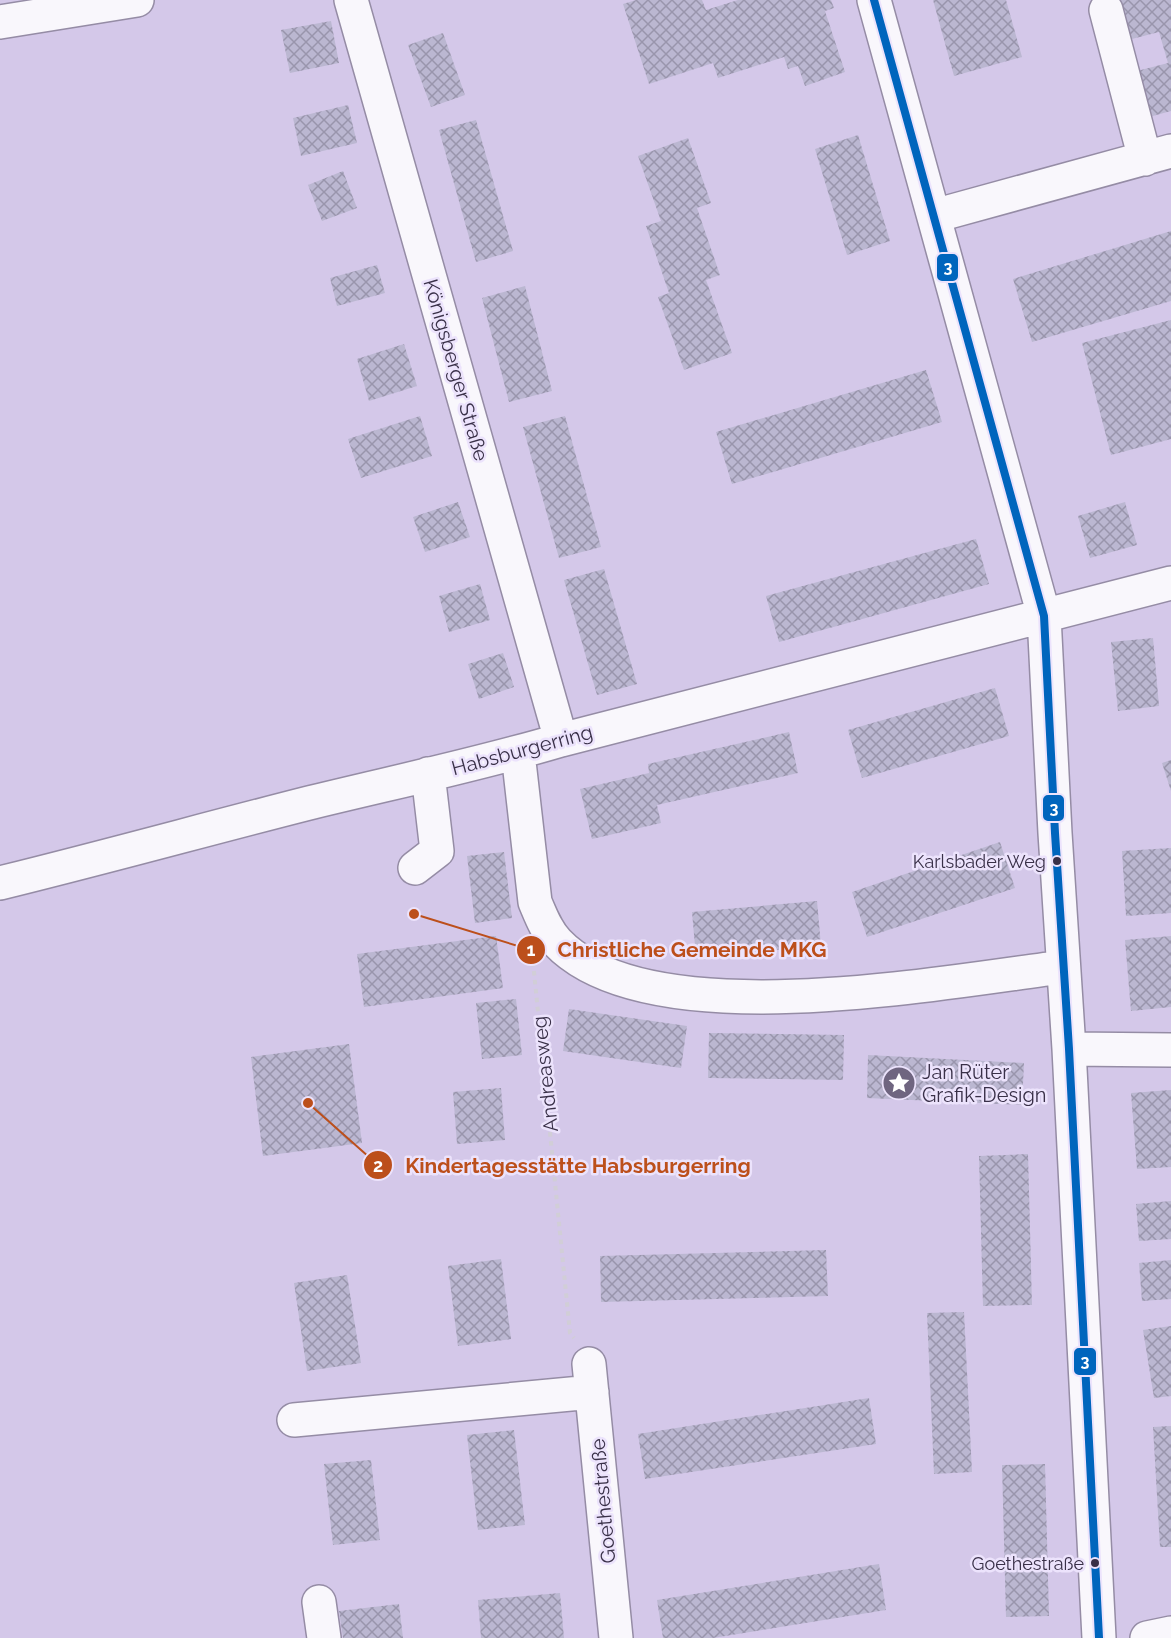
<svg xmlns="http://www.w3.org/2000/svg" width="1171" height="1638" font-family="Raleway,sans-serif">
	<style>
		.building { fill: url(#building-cross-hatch) }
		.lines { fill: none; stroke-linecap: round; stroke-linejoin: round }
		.minor-casing { stroke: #958ca5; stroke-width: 36 }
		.path { stroke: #d1ced7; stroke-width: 4; stroke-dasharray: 4.5 4.5; stroke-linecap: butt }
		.minor { stroke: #f9f7fc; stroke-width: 33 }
		.bus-1-casing { stroke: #ece3fc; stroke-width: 12 }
		.bus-1 { stroke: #0065bd; stroke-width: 8 }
		.bus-dot { fill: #393048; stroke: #ece3fc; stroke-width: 2 }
		.labels { text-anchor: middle; stroke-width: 5; stroke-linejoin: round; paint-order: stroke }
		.bus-label { font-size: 18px; fill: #393048; stroke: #ece3fc; text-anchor: end }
		.street-label { font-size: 20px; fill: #393048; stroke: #ece3fc }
		.poi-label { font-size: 20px; fill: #393048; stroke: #ece3fc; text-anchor: start }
		.leader { fill: none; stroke: #bc4f1b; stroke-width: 2 }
		.callout-dot { fill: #bc4f1b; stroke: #ece3fc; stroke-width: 2 }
		.mark-label { font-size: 18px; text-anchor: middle; font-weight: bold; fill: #fff }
		.callout-label { font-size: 21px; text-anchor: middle; font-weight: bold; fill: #bc4f1b; stroke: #ece3fc; stroke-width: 5; stroke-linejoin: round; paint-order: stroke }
		.line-badge { stroke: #ece3fc; stroke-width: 2 }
		.badge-label { font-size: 16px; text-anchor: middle; font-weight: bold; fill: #fff }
	</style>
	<defs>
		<pattern id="building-cross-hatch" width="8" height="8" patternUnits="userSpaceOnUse" patternTransform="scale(1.5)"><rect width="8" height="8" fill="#bbb7d1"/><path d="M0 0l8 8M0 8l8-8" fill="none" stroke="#9995ac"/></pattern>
	</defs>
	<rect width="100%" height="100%" fill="#d4c8e9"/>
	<path class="building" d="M636,0h66l4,10 32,-10h93l3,8 -9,3 20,61 -40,14 -7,-20 -10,3 -4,-12 -66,21 -5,-15 -64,21 -26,-80z
		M933,0h73l16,57 -68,19z
		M1118,0h53v111l-22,6 -12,-46 31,-8 -9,-31 -31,8z
		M331,21l8,42 -49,10 -9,-43z
		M443,33l22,62 -34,12 -23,-62z
		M348,105l9,38 -56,13 -8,-38z
		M476,120l37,131 -37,11 -37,-132z
		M858,135l32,106 -43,14 -32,-106z
		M688,138l23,65 -14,5 23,67 -14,5 26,73 -48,17 -26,-73 11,-4 -23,-67 15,-5 -23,-65z
		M343,171l14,37 -35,13 -14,-36z
		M1171,231v70l-139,41 -19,-63z
		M377,265l8,28 -48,13 -7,-28z
		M525,286l27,105 -43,11 -27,-104z
		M1171,320v119l-60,16 -29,-112z
		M404,344l13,42 -48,15 -12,-42z
		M926,370l16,52 -210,62 -16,-52z
		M420,416l12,40 -71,22 -13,-39z
		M565,416l36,131 -42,11 -36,-131z
		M458,502l12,35 -45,15 -12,-35z
		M1125,502l12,43 -47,13 -12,-42z
		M976,539l13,45 -210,58 -13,-46z
		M604,569l33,115 -40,11 -33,-115z
		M480,584l10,36 -41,12 -10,-36z
		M1153,638l6,68 -41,5 -7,-69z
		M503,653l11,34 -35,12 -11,-35z
		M995,688l14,48 -147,42 -14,-48z
		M789,732l9,41 -141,32 4,18 -69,16 -12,-50 69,-16 -1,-9z
		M1171,760v31l-9,-28z
		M1000,842l15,46 -148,49 -15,-45z
		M1171,848v65l-45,3 -4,-65z
		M504,852l8,66 -37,5 -8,-67z
		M817,901l4,45 -125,11 -4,-45z
		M496,936l7,52 -139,19 -7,-53z
		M1171,936v71l-40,4 -6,-71z
		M516,999l6,56 -40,4 -6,-56z
		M569,1009l118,17 -6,42 -118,-17z
		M709,1033l135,2 -1,45 -135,-2z
		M349,1044l13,99 -99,13 -12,-99z
		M868,1055l156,8 -2,42 -155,-7z
		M501,1088l4,52 -48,4 -4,-52z
		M1171,1090v77l-34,2 -6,-76z
		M1028,1154l4,151 -49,1 -4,-150z
		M1171,1201v38l-32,2 -3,-37z
		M826,1250l2,46 -227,6 -1,-46z
		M501,1259l10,80 -53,7 -10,-80z
		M1171,1260v39l-29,2 -3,-38z
		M347,1275l14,88 -54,8 -13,-88z
		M964,1312l8,160 -38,2 -7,-161z
		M1171,1326v70l-17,2 -11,-68z
		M869,1398l7,46 -231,35 -7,-45z
		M1171,1426v121h-11l-7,-120z
		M514,1430l11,95 -47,5 -11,-95z
		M371,1460l9,80 -47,5 -9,-81z
		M1045,1464l4,152 -43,1 -4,-152z
		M879,1564l7,46 -173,28h-50l-6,-38z
		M560,1593l4,45h-83l-3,-38z
		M399,1604l4,34h-60l-4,-27z"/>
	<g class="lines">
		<g class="minor-casing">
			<path id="minor" d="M351,0l210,740
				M874,0l170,616 11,217 14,216 30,589
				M1106,10l39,149
				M0,22l137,-22
				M934,216l237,-65
				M518,753l17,149c6,14 11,28 22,40 91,96 385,40 506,25
				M415,868l22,-17 -9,-77
				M0,883c102,-25 203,-53 305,-79 85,-21 172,-39 256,-64l610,-157
				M1069,1049l102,1
				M589,1364l27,274
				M294,1420l298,-28
				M319,1602l5,36
				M1147,1638l24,-5"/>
		</g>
		<path class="path" d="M533,962l37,371 4,5"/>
		<use href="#minor" class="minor"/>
		<g class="bus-1-casing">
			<path id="bus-1" d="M874,0l170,616 11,217 14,216 30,589"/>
		</g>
		<use href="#bus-1" class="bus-1"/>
	</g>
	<defs>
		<g id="sight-disc" transform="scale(1.725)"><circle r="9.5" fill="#6f6580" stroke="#ece3fc"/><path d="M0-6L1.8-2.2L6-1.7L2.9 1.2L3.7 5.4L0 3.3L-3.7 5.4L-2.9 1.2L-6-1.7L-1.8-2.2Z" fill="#fff"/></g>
	</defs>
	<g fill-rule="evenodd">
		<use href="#sight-disc" x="899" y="1083"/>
	</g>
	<g class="bus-dot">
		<circle cx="1057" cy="861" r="5"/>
		<circle cx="1095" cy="1563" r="5"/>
	</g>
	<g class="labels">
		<g class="bus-label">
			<text x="1046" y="868">Karlsbader Weg</text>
			<text x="1084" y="1570">Goethestraße</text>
		</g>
		<g class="street-label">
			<text transform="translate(456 370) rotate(74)" y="7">Königsberger Straße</text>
			<text transform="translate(522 750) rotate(-15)" y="7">Habsburgerring</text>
			<text transform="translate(545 1074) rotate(-96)" y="7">Andreasweg</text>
			<text transform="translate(603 1501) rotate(-95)" y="7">Goethestraße</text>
		</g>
		<g class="poi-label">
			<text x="922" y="1079">Jan Rüter<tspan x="922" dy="23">Grafik-Design</tspan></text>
		</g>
	</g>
	<path class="leader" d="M414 914L531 950M308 1103L378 1165"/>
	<g class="callout-dot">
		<circle cx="414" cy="914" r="6"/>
		<circle cx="308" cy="1103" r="6"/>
		<circle cx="531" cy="950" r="15"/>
		<circle cx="378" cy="1165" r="15"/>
	</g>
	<g class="mark-label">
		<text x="531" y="956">1</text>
		<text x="378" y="1172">2</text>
	</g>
	<g class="callout-label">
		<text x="692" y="957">Christliche Gemeinde MKG</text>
		<text x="578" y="1173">Kindertagesstätte Habsburgerring</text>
	</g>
	<g class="line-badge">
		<rect x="936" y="253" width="23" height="29" rx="6" fill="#0065bd"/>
		<rect x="1042" y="794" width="23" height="28" rx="6" fill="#0065bd"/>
		<rect x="1073" y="1347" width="24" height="29" rx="6" fill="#0065bd"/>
	</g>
	<g class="badge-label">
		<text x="948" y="273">3</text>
		<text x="1054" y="814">3</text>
		<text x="1085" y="1367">3</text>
	</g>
</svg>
